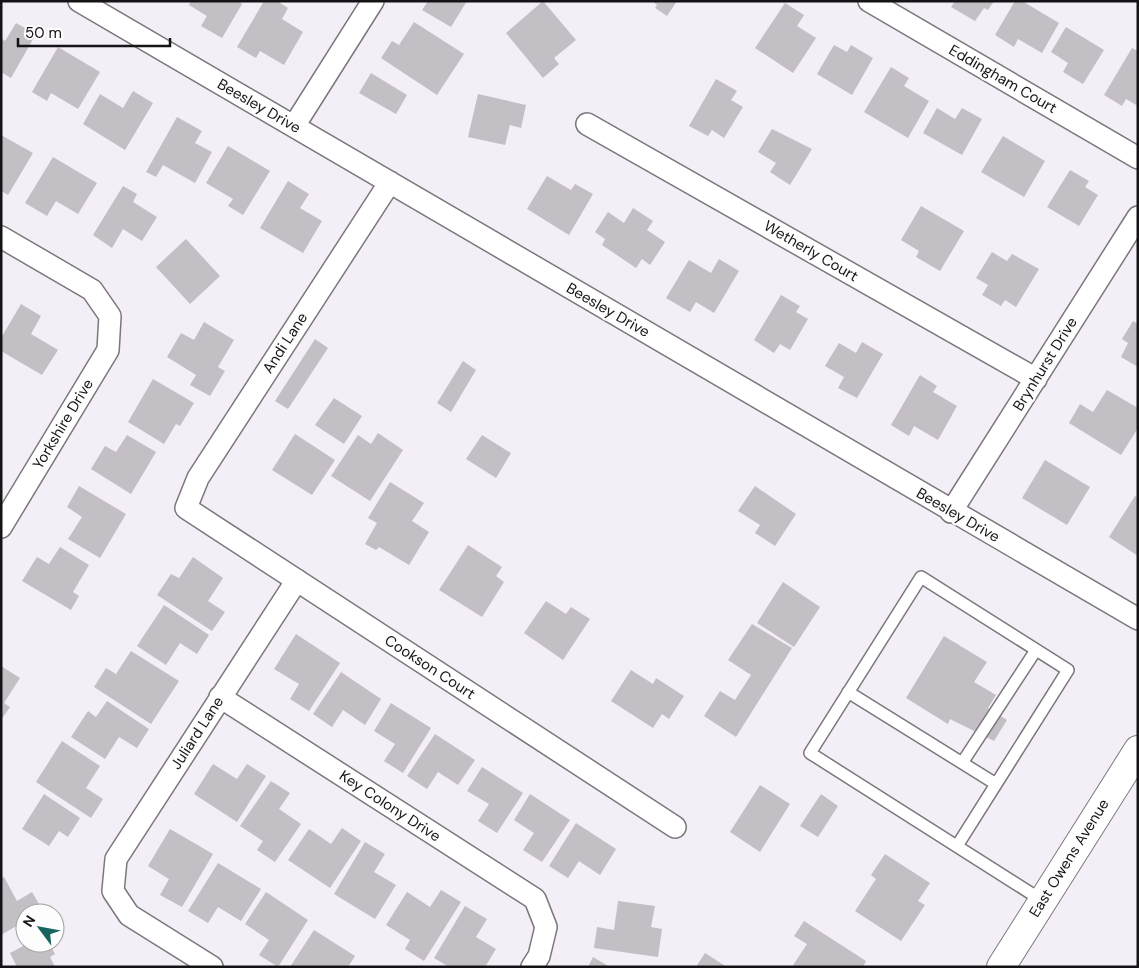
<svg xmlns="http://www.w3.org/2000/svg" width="1139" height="968" font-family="'DM Sans',sans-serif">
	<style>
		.building { fill: #c4bec5 }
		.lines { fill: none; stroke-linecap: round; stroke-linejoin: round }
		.lane-casing { stroke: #7c777d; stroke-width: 14 }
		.street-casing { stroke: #7c777d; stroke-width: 24 }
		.secondary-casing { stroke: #7c777d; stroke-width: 30 }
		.lane { stroke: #fff; stroke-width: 11 }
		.street { stroke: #fff; stroke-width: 21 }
		.secondary { stroke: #fff; stroke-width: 28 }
		.labels { text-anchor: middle; stroke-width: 4.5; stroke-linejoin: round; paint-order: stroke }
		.street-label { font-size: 15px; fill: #151316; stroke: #fefdfe }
	</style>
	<rect width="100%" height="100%" fill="#f4eef6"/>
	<path class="building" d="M191,1h47l4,3 -20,34 -21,-12 6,-10 -18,-11z
		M264,1h13l11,7 -6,11 21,13 -19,33 -24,-14 -4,7 -19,-11z
		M428,1h39l-16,26 -29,-17z
		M543,1l33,39 -22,18 5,6 -16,14 -37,-45z
		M652,1h25l-10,15 -12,-8 2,-3z
		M955,1h39l-6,9 -4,-2 -9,13 -24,-14z
		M1015,1h7l37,22 -17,30 -24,-14 -4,8 -19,-12z
		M785,3l19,12 -7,11 19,12 -23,35 -38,-25z
		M414,22l50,32 -27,41 -56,-37 11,-17 7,4z
		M16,23l20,11 -25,44 -10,-6v-34l4,3z
		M1066,27l38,23 -21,34 -20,-12 5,-9 -17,-11z
		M834,45l13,7 4,-7 22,13 -21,37 -35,-21z
		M58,47l42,25 -22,37 -27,-16 -4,8 -15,-9z
		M1132,48l6,3v55l-12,-7 -4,7 -18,-11z
		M891,67l18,11 -5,8 25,15 -21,37 -44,-26z
		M371,73l36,22 -11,19 -37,-21z
		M716,79l21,12 -6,9 12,7 -19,31 -12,-8 -4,6 -19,-10z
		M133,91l20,12 -28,47 -42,-26 17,-30 23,14z
		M478,94l48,11 -5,23 -11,-3 -5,20 -37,-8z
		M937,108l18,11 7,-11 20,11 -20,36 -39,-22z
		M177,117l25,14 -7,12 17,9 -17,31 -32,-18 -7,12 -10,-5z
		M772,129l40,20 -22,36 -20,-13 6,-9 -18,-11z
		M1,135l32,18 -25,42 -7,-4z
		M1003,136l42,25 -21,36 -43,-25z
		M228,146l42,25 -27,44 -15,-9 5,-7 -27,-16z
		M53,157l44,26 -19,31 -22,-13 -9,15 -22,-13z
		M1070,170l19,11 -4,6 13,8 -19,31 -32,-19z
		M547,176l24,14 4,-6 18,10 -24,41 -42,-26z
		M288,181l21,13 -9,14 22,13 -19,32 -43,-25z
		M123,186l14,8 -4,8 24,15 -15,24 -19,-12 -11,19 -19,-13z
		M921,206l43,25 -24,40 -24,-14 3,-6 -18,-11z
		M633,208l20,13 -6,9 18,12 -15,23 -8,-6 -6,9 -34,-23 3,-6 -10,-7 13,-20 16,11z
		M186,239l34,37 -30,28 -34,-37z
		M992,252l15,9 5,-7 27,15 -23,38 -11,-7 -4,6 -19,-11 6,-10 -12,-7z
		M719,259l20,12 -25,42 -18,-11 -6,10 -24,-14 23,-38 22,13z
		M781,295l19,11 -4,6 12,7 -18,31 -10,-6 -6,9 -20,-13z
		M21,304l20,12 -10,18 27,16 -16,25 -41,-24v-13z
		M1133,321l5,3v43l-17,-10 7,-14 -6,-4z
		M204,322l30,18 -16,27 7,4 -15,25 -20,-11 6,-10 -29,-18 14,-24 13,7z
		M315,339l13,9 -40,61 -13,-8z
		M862,342l21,12 -26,44 -19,-10 6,-11 -19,-11 14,-23 17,10z
		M463,361l13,9 -25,42 -14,-9z
		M920,375l17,11 -4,6 24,14 -19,34 -24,-14 -5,10 -18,-11z
		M153,379l41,24 -14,23 -4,-2 -12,20 -36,-22z
		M1107,390l31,18v20l-17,27 -52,-32 11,-19 13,8z
		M334,398l28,18 -18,28 -29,-19z
		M378,433l25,17 -33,51 -39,-25 27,-41 13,9z
		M295,434l40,26 -23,35 -40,-25z
		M127,435l29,17 -25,42 -40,-25 14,-23 11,6z
		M482,435l29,18 -15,25 -30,-19z
		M1045,460l45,27 -23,38 -45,-27z
		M390,482l34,21 -12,18 17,11 -20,33 -30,-18 -3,3 -11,-6 12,-21 -9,-5z
		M79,486l47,28 -26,44 -32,-19 14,-22 -15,-10z
		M755,486l41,28 -21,32 -20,-13 5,-8 -22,-14z
		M1135,496l3,2v58l-29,-19z
		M468,545l34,22 -6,9 8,6 -22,35 -43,-27z
		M60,547l29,18 -16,27 6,4 -8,14 -49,-29 15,-24 12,7z
		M193,557l30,21 -15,23 17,11 -13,19 -55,-36 14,-21 8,4z
		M783,582l37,25 -26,40 -37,-24z
		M546,601l20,13 5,-7 19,12 -27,41 -39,-27z
		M164,605l45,30 -12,19 -17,-11 -14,22 -29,-19z
		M752,624l40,24 -56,89 -32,-21 16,-25 15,9 16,-25 -23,-15z
		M296,634l44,29 -31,48 -19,-12 9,-15 -25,-15z
		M944,636l43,26 -13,20 22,13 -8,13 19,12 -13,21 -44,-22 -2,5 -42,-26z
		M131,651l48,30 -28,43 -57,-37 12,-19 10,6z
		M1,666l19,12 -16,25 6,4 -9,13z
		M631,670l22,14 3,-6 28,18 -15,23 -7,-5 -9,14 -42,-27z
		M341,672l40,27 -16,26 -22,-15 -11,17 -19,-13z
		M107,701l42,28 -12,19 -18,-11 -14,22 -34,-22 17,-26 8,6z
		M391,703l40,25 -28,45 -19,-12 11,-17 -21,-13z
		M435,734l40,26 -17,25 -20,-13 -11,17 -20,-13z
		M62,741l38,25 -14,22 17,11 -12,19 -55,-36z
		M213,764l24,15 10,-15 19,12 -29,46 -43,-28z
		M482,767l41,26 -26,40 -19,-12 11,-17 -22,-13z
		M271,781l19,12 -11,16 22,15 -26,38 -18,-12 6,-9 -23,-15z
		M760,785l30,19 -30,48 -30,-20z
		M44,794l36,24 -12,19 -9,-6 -10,15 -27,-17z
		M530,794l40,26 -28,42 -19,-12 11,-17 -20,-13z
		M821,794l17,12 -20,31 -18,-11z
		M576,823l40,26 -16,26 -21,-14 -11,17 -19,-12z
		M342,828l19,13 -31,47 -42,-28 21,-31 22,15z
		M170,829l43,25 -31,53 -22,-12 9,-16 -21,-13z
		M365,842l20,12 -11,18 22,13 -21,34 -41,-25z
		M885,854l45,29 -12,18 7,4 -24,36 -46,-30 21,-32 -5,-4z
		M218,863l43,26 -20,32 -23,-14 -10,16 -20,-12z
		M4,877l13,24 15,-9 11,19 -18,2v8l-24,14v-57z
		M441,890l20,12 -37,59 -19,-12 5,-9 -24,-15 21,-33 23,15z
		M266,892l42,28 -30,47 -19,-12 10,-15 -24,-16z
		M618,901l37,5 -4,21 11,2 -4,28 -64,-9 3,-21 17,3z
		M465,906l22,13 -11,18 20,12 -11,18h-36l-15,-9z
		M804,921l62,40 -3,6h-71l15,-23 -13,-8z
		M314,930l41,26 -7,11h-58z
		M29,943h20l6,11 -5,3 5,10h-38l-7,-14z
		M705,953l22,14h-31z
		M593,957l17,10h-22z"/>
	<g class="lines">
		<g class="lane-casing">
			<path id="lane" d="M848,692l148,92
				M962,763l74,-113
				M957,846l111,-176 -147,-93 -111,176 233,148"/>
		</g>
		<g class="street-casing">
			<path id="street" d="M79,1l1059,618
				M869,1l269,157
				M587,124l449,255
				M294,126l79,-125
				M390,182l-192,296 -12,30 489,319
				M1,237l91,53 18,26 -2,34 -107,177
				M951,512l187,-295
				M220,697l315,202 11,28 -7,29 -7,11
				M212,967l-83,-52 -16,-24 3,-32 181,-279"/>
		</g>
		<g class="secondary-casing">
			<path id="secondary" d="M1001,967l137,-217"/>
		</g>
		<use href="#lane" class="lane"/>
		<use href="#street" class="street"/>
		<use href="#secondary" class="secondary"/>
	</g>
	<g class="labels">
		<g class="street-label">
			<text transform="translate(1003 79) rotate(30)" y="5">Eddingham Court</text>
			<text transform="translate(259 106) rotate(30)" y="5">Beesley Drive</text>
			<text transform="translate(811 251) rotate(30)" y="5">Wetherly Court</text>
			<text transform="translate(608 310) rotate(30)" y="5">Beesley Drive</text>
			<text transform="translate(285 343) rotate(-57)" y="5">Andi Lane</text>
			<text transform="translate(1045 364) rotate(-58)" y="5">Brynhurst Drive</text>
			<text transform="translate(63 424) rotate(-59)" y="5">Yorkshire Drive</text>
			<text transform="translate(958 515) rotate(30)" y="5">Beesley Drive</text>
			<text transform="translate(430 667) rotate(33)" y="5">Cookson Court</text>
			<text transform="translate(197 733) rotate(-57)" y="5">Juliard Lane</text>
			<text transform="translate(390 806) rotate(33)" y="5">Key Colony Drive</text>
			<text transform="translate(1069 858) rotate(-58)" y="5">East Owens Avenue</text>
		</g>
	</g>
	<rect width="1139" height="968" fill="none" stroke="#151316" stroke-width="5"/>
	<g transform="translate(40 928) rotate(302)"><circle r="24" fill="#fefdfe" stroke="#a19fa1"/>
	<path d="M0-4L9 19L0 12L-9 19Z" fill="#18645e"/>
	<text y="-8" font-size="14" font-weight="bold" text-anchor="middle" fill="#151316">N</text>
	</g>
	<path d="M18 38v8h152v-8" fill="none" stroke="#151316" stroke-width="2.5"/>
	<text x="25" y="38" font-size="15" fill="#151316" stroke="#fefdfe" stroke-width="4" paint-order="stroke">50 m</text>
</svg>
